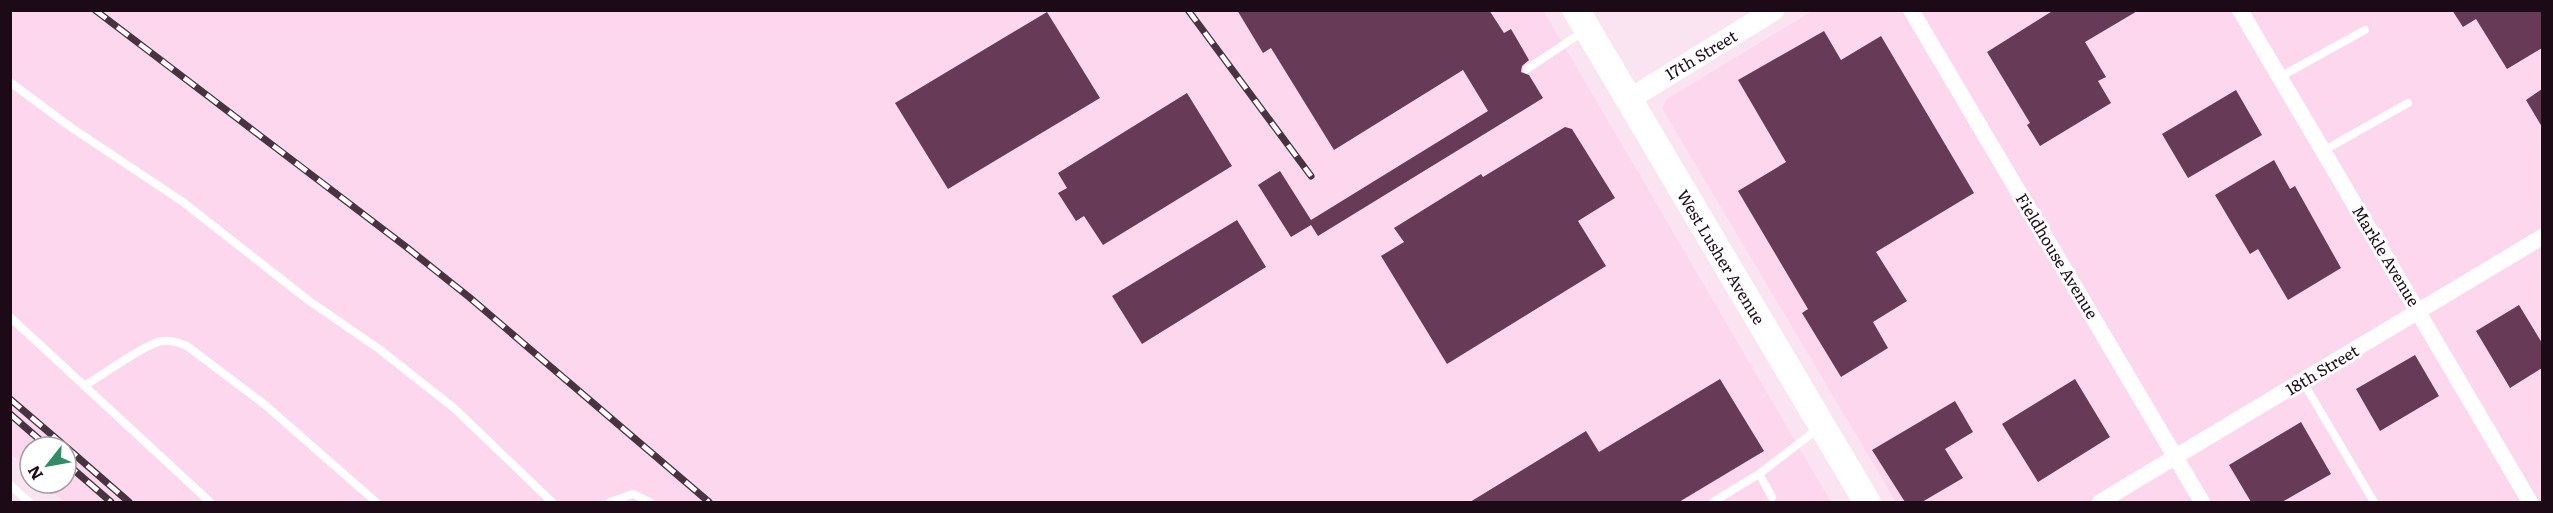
<svg xmlns="http://www.w3.org/2000/svg" width="2553" height="513" font-family="Literata,serif">
	<style>
		.built { fill: #fcd7ed }
		.building { fill: #673b57 }
		.lines { fill: none; stroke-linecap: round; stroke-linejoin: round }
		.service { stroke: #fff; stroke-width: 8 }
		.minor { stroke: #fff; stroke-width: 16 }
		.tertiary { stroke: #fff; stroke-width: 21 }
		.primary { stroke: #fff; stroke-width: 27 }
		.rail-casing { stroke: #473440; stroke-width: 7 }
		.rail { stroke: #fff; stroke-width: 4.5; stroke-dasharray: 14; stroke-linecap: butt }
		.labels { text-anchor: middle; stroke-width: 6; stroke-linejoin: round; paint-order: stroke }
		.street-label { font-size: 16px; fill: #1c0a16; stroke: #fff }
	</style>
	<rect width="100%" height="100%" fill="#fae4f1"/>
	<path class="built" d="M1543,10l288,492h-1766l-22,-19h23v-36h-36v24l-19,-17v-443z
		M1812,11h730v491h-646l-234,-394 5,-9z"/>
	<path class="building" d="M1237,10h252l15,23 7,-4 18,31 -7,6 -1,6 8,3 14,23 -225,138 -7,-11 -20,12 -33,-52 22,-14 31,49 177,-109 -25,-41 -129,80 -63,-102 -8,5z
		M2054,10h85l-54,32 21,35 -8,4 13,22 -71,43 -13,-21 3,-2 -43,-71z
		M2452,10h90v38l-35,21 -31,-50 -13,8z
		M1047,12l53,86 -152,91 -53,-86z
		M1824,31l17,29 40,-24 93,157 -98,59 31,49 -34,21 15,26 -47,29 -39,-64 6,-4 -70,-118 48,-29 -48,-82z
		M2542,89v38l-16,-27z
		M2236,90l26,45 -74,43 -26,-44z
		M1187,93l45,73 -129,79 -19,-29 -8,5 -18,-28 9,-5 -9,-15z
		M1565,127l7,2 43,69 -37,23 28,45 -159,98 -66,-108 23,-14 -10,-14 87,-54 2,3z
		M2274,160l16,29 5,-3 46,82 -53,32 -30,-51 -8,5 -35,-59z
		M1237,220l29,47 -124,77 -30,-48z
		M2519,305l23,38v25l-32,20 -34,-57z
		M2415,355l24,41 -59,35 -24,-42z
		M1720,379l44,72 -85,51h-209l116,-71 13,21z
		M2075,379l35,58 -72,45 -36,-58z
		M1955,401l18,31 -28,17 18,29 -41,24h-17l-33,-52z
		M2301,422l30,52 -49,28h-31l-22,-37z"/>
	<g class="lines">
		<path class="service" d="M1527,69l57,-38
			M2280,77l85,-47
			M10,82l59,44 114,76 125,98 71,49 75,59 98,94
			M2323,151l85,-48
			M10,317l200,185
			M2303,382l71,120
			M84,386c16,-9 65,-45 79,-45 9,-1 16,2 24,5l77,58 112,98
			M1759,474l13,23
			M10,485l19,17
			M610,502l23,-8 17,8
			M1713,502l46,-28 60,-46"/>
		<path class="minor" d="M1911,10l291,492
			M2240,10l290,492
			M2100,502l442,-265"/>
		<path class="tertiary" d="M1628,100l146,-90"/>
		<path class="primary" d="M1576,10l291,492"/>
		<g class="rail-casing">
			<path id="rail" d="M95,10l310,236 64,51 240,205
				M1188,10l123,166
				M10,399l56,48
				M10,414l38,33
				M66,447l63,55
				M66,463l45,39"/>
		</g>
		<use href="#rail" class="rail"/>
	</g>
	<g class="labels">
		<g class="street-label">
			<text transform="translate(1701 55) rotate(-31)" y="6">17th Street</text>
			<text transform="translate(2057 256) rotate(59)" y="6">Fieldhouse Avenue</text>
			<text transform="translate(2386 256) rotate(59)" y="6">Markle Avenue</text>
			<text transform="translate(1721 257) rotate(59)" y="6">West Lusher Avenue</text>
			<text transform="translate(2322 370) rotate(-31)" y="6">18th Street</text>
		</g>
	</g>
	<rect width="2553" height="513" fill="none" stroke="#1c0a16" stroke-width="24"/>
	<g transform="translate(48 465) rotate(239)"><circle r="28" fill="#ffffff" stroke="#a49da2" stroke-width="1.5"/>
	<path d="M0-4.5L10 22L0 15L-10 22Z" fill="#2f8d65"/>
	<text y="-9" font-size="16" font-weight="bold" text-anchor="middle" fill="#1c0a16">N</text>
	</g>
</svg>
